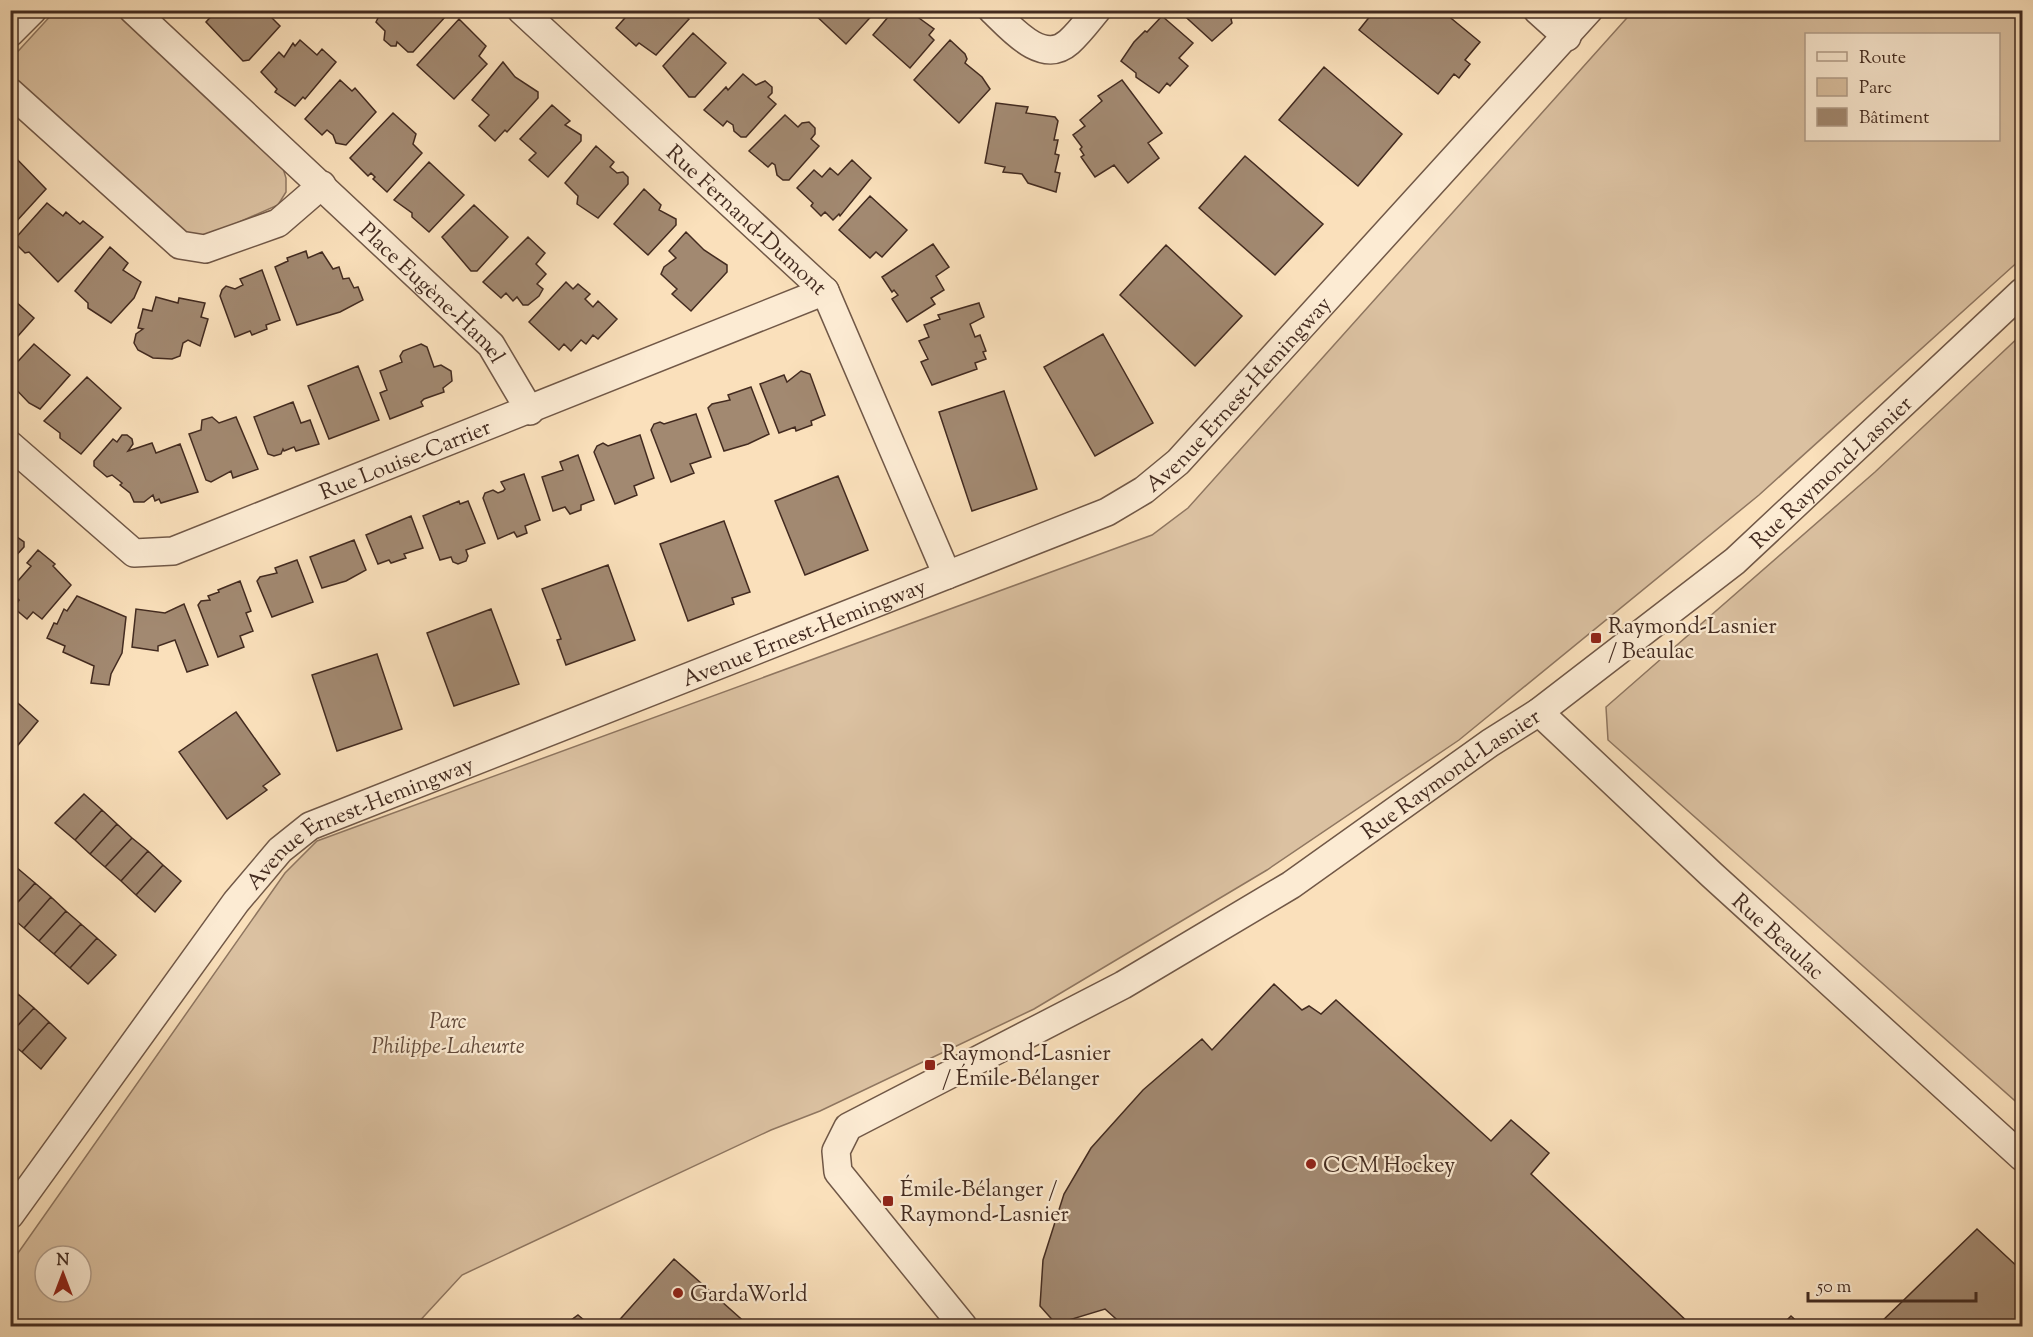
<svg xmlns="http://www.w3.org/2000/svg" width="2033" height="1337" font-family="'Sorts Mill Goudy',serif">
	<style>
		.green { fill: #dbc1a1; stroke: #8f7660; stroke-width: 1.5; fill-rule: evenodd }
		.building { fill: #a28971; stroke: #432b20; stroke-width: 1.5 }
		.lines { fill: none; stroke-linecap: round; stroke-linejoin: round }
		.minor-casing { stroke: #715847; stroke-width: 30 }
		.minor { stroke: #fcebd3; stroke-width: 27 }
		.poi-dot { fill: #8f2418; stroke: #fcebd3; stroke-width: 2 }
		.labels { text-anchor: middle; stroke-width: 4.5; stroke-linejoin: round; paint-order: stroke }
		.street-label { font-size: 22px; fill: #432b20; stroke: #fcebd3 }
		.poi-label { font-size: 22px; fill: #432b20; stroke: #fcebd3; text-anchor: start }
		.park-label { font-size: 22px; font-style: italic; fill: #61493a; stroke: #fcebd3 }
	</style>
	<rect width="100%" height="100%" fill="#fae0bb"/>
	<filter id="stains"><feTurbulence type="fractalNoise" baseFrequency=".00333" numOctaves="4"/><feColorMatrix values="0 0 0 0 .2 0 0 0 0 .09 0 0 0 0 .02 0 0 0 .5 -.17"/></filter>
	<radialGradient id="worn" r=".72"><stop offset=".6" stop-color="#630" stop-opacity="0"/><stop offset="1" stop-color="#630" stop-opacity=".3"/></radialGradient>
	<path class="green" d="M1634,10l388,1v247l-263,237 -300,245 -192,130 -233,139 -214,102 -49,19 -309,145 -47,51h-404v-63l274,-390 32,-32 835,-306 36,-27zM1806,34h192v106h-192zM45,1256h36v36h-36z
		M55,11h62l164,151 5,16v14l-8,13 -71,31 -23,-4 -165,-147 -8,-13 -1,-12z
		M2022,334v773l-414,-367 -2,-33 269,-235z"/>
	<path class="building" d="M217,10h52l3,3 -2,3 10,10 -31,34 -6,1 -37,-39z
		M382,10h64v6l-33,36h-5l-11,-10 -1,4h-5l-7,-6 1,-9 -9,-9z
		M632,10h47l10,9 -33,36 -17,-12 -3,3 -20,-18z
		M810,10h67l-31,34z
		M894,10h20l7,6 -2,2 15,11 -5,6 5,5 -24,28 -37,-33z
		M1178,10h60l-7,9 1,4 -20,18z
		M1375,10h66l39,32 -15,18 5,4 -11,14 -5,-4 -16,20 -79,-64z
		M1162,16l31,27 -14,15 9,8 -18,20 -3,-3 -8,10 -23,-16v-4l-15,-12 13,-19 11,-11 2,1z
		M459,19l27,27 -7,10 8,8 -33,35 -37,-34z
		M693,33l33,30 -31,34h-6l-26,-31z
		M300,40l17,15 5,-6 14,13 -31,37 -2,-2 -8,9 -20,-14 2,-3 -16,-17 18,-20 5,5 9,-14 2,3z
		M950,40l15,14 2,5 -2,4 17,14 8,12 -31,34 -45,-43z
		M503,62l12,15 23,15v6l-31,34 -2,-2 -10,11 -16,-15 10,-11 -17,-15z
		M1324,67l78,67 -44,52 -79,-66z
		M743,74l13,11 9,-4 7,6v6l-4,4 8,7 -30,33h-5l-7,-6 -1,-6 -6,-4 -4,5 -19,-16 22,-23 2,3z
		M340,80l12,11 3,-3 21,24 -30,33 -10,-2 -3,-8 -6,-5 -5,5 -17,-16z
		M1122,80l40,53 -14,10 11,15 -31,25 -14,-18 -19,12 -14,-20 3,-2 -4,-6 2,-2 -9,-12 12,-9 -5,-6 22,-19 -4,-5z
		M996,103l32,4 -2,6 29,4 3,4 -4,19h4l-3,14 4,1 -4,17 5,1 -4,19 -28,-9 -6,-9 -19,-2 2,-5 -20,-4z
		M552,105l18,16 -5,4 16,10v6l-33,36 -19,-17 7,-7 -16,-14z
		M393,113l23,21 -3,10 9,9 -35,39 -14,-13 2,-2 -4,-4 -3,3 -18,-18z
		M785,115l13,12 4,-4 7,-1 6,6v6l-4,5 8,7 -30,34h-6l-6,-5 -2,-10 -3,-2 -4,4 -19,-16z
		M596,146l18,16 -4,5 7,6 6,-1 5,5v7l-30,34 -21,-14 1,-8 -13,-13z
		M11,153l35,36 -32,35h-4z
		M1245,156l78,68 -48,51 -76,-67z
		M852,160l19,18 -31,38 -1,-2 -6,6 -8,-8 -4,4 -10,-10 2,-3 -16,-15 17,-18 8,7 8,-9 8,7z
		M429,162l35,33 -35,37 -17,-15v-4l-18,-13z
		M644,189l17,16 -2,5 17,9v6l-28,30 -34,-31z
		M870,196l37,34 -25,27 -6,-5 -6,6 -31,-28z
		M47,203l16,13 3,-4 14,12 3,-3 20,16 -45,45 -29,-30 -4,1 -12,-12z
		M474,205l34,32 -31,34h-6l-29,-34z
		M686,232l18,18 23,15v7l-36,39 -19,-17 5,-5 -16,-15 3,-7 12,-9 -7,-7z
		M528,237l17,16 -9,11 10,10 -9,10 6,5 -4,7 -11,9h-5l-6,-8 -4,4 -7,-8 -5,5 -18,-16z
		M933,244l16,23 -13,9 8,14 -13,8 4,6 -28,18 -15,-23 6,-4 -4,-5 -2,2 -10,-15z
		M1166,245l76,71 -47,50 -75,-71z
		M110,247l18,16 -5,7 18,12 -7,16 -23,25 -23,-15v-5l-13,-12z
		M306,251l2,7 14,-6 11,17 6,-2 4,12 6,-1 5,10 4,-1 5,13 -23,12 -43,13 -22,-58 13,-6 -1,-3z
		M262,270l18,50 -14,5 1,4 -15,6 -2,-4 -15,6 -15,-41 2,-6 4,-4 9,3 8,-4 -3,-6z
		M566,282l7,7 5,-5 12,10 -5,5 8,8 5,-6 19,18 -19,20 -5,-4 -7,9 -5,-4 -10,11 -7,-7 -5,6 -30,-28z
		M156,297l22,6 1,-5 26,5 -4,14 7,2 -8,27 -12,-6 -5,3 -3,13 -8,3 -19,-1 -15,-8 -4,-7 2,-9 7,-5 -5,-1 5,-19 9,2z
		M14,300l20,18 -24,27v-41z
		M979,303l5,14 -14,7 5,13 5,-2 6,16 -3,1 3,7 -11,4 2,6 -45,16 -11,-23 7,-3 -9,-18 10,-4 -5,-12 16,-6 -2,-4z
		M1103,334l50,89 -58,33 -51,-89z
		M34,344l36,31 -30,34 -11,-6 -19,-20v-13z
		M421,344l6,3 7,20 7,-2 10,6 1,10 -9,7 1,4 -20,7 -3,3 2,4 -33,13 -10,-26 7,-3 -7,-19 22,-9 -2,-6 3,-5z
		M358,366l21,54 -50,19 -21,-53z
		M801,371l9,3 15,41 -14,6 1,4 -16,6 -1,-4 -16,6 -19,-49 24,-9 3,7z
		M87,377l34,31 -40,46 -21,-16v-5l-16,-12z
		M751,387l18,47 -21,10 -24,7 -16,-43 4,-4 18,-4 -2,-5z
		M1004,391l33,98 -65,22 -33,-99z
		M293,402l8,21 9,-3 9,24 -23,7 -2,-4 -10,4 -1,-2 -2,5 -7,2 -6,-2 -14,-37z
		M696,414l15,43 -21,7 4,9 -23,9 -20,-52 3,-6 6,-2 4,2z
		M212,417l7,6 17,-6 22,52 -25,9 -2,-7 -20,11 -5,-2 -17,-46 12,-4 1,-10z
		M122,435h5l5,4 1,5 -5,7 24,-8 4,10 24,-9 18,48 -37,11 -2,-4 -4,2 -2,-6 -9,7h-10l-4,-9 -10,-8 2,-2 -10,-8 -5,2 -13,-11v-5l19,-22 4,3z
		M640,435l14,43 -20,8 3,9 -22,9 -21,-52 3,-6 6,-3 5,3z
		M578,455l16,45 -13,5v5l-11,4 -5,-7 -12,4 -11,-34 21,-7 -3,-8z
		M524,474l16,46 -15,6 2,7 -10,4 -3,-5 -16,7 -15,-41 2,-5 8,-3 5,3 5,-2 2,-2 -4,-7z
		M838,476l30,74 -63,25 -30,-74z
		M459,501l1,3 8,-3 17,42 -19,7 2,6 -2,5 -8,3 -5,-2 -2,-5 -11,3 -17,-44z
		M411,516l12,32 -19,6 2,4 -15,5 -2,-3 -11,4 -12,-29z
		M724,521l26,71 -18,6 2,6 -46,17 -28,-77z
		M10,532l14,10v5l-14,15z
		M354,540l12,30 -20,11 -24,7 -12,-31z
		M38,550l17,14 -2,2 18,19 -29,34 -9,-7 -6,7 -13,-11 5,-8 -9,-10 21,-24 -4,-3z
		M297,560l16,42 -41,15 -15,-36 3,-4 17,-4 -2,-5z
		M608,565l27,75 -69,25 -9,-25 4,-1 -19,-50z
		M240,581l11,30 -5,2 7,18 -13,5 4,11 -26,10 -20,-52 3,-4 9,-1 -2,-4 11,-4 -1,-2z
		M77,596l49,21 -4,36 -11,21 -2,11 -18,-2 3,-17 -31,-14 2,-6 -18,-8 7,-15 3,1 7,-15 3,2z
		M184,604l24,61 -21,7 -12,-32 -17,6v5l-26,-4 4,-38 29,4z
		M491,609l28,75 -65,22 -27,-73z
		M377,654l25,75 -65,22 -25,-76z
		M10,696l28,25 -28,34z
		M236,712l44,62 -17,12 4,4 -40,29 -48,-67z
		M84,794l18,16 -27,30 -20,-17z
		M102,810l15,14 -27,30 -15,-14z
		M117,824l15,14 -27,29 -15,-13z
		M132,838l16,13 -27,30 -16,-14z
		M148,851l15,14 -27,30 -15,-14z
		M163,865l18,16 -26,31 -19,-17z
		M16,867l19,16 -25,28v-38z
		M35,883l16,14 -27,31 -14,-12v-5z
		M51,897l15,14 -27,30 -15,-13z
		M66,911l15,13 -27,30 -15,-13z
		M81,924l16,14 -27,30 -16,-14z
		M97,938l19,17 -28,29 -18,-16z
		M1274,984l28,26 7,-4 12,8 15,-14 155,141 20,-21 38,33 -18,21 161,152h-568l-19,-17 -49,15 -16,-18 3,-46 21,-66 27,-46 52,-58 59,-51 10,11z
		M18,994l16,14 -24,26v-31z
		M34,1008l15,14 -27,30 -12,-10v-8z
		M49,1022l17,16 -25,31 -19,-17z
		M1977,1229l45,42v55h-145z
		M674,1259l75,67h-135z
		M578,1315l13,11h-28z
		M1791,1316l11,10h-21z"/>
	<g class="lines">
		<g class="minor-casing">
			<g id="minor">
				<path id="s1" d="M133,10l358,335 39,66"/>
				<path id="s2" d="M521,10l304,281 122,284"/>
				<path d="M992,10c19,18 50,56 77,32 10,-9 19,-21 28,-32"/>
				<path d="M1537,10l30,27"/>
				<path d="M10,33l23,-23"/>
				<path d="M10,92l170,153 25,4 73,-26 44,-38"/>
				<path id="s3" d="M10,445l124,108 39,-2 652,-260"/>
				<path id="s4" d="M1539,712l173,163 310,282"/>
				<path id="s5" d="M10,1215l226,-313 44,-52 30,-24 797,-314 37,-22 34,-28 411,-452"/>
				<path id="s6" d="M963,1326l-125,-154 -2,-21 12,-24 275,-142 168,-100 199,-142 49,-31 196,-151 287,-269"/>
			</g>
		</g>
		<use href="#minor" class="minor"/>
	</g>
	<g class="poi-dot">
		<rect x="1590" y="632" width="12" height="12" rx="3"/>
		<rect x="924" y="1059" width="12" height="12" rx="3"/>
		<circle cx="1311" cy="1164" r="6"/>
		<rect x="882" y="1195" width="12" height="12" rx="3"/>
		<circle cx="678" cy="1293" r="6"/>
	</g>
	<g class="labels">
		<g class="street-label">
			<text dy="8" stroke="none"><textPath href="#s2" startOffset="308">Rue Fernand-Dumont</textPath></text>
			<text dy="8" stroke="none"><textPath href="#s1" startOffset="412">Place Eugène-Hamel</textPath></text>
			<text dy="8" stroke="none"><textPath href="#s5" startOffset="1527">Avenue Ernest-Hemingway</textPath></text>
			<text dy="8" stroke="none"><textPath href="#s3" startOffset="453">Rue Louise-Carrier</textPath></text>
			<text dy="8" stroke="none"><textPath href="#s6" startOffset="1432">Rue Raymond-Lasnier</textPath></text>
			<text dy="8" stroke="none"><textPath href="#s5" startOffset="1023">Avenue Ernest-Hemingway</textPath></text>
			<text dy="8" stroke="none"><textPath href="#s6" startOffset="946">Rue Raymond-Lasnier</textPath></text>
			<text dy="8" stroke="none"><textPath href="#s5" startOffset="537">Avenue Ernest-Hemingway</textPath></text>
			<text dy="8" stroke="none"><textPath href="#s4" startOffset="328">Rue Beaulac</textPath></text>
		</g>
		<g class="poi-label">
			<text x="1608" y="633">Raymond-Lasnier<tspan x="1608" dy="25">/ Beaulac</tspan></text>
			<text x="942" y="1060">Raymond-Lasnier<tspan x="942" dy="25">/ Émile-Bélanger</tspan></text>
			<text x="1323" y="1172">CCM Hockey</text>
			<text x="900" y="1196">Émile-Bélanger /<tspan x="900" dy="25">Raymond-Lasnier</tspan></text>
			<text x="690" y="1301">GardaWorld</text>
		</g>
		<g class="park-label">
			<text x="448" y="1028">Parc<tspan x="448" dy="25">Philippe-Laheurte</tspan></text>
		</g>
	</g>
	<rect width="2033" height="1337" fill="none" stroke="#fae0bb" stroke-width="36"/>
	<rect x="12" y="12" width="2009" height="1313" fill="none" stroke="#432b20" stroke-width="3"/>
	<rect x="18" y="18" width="1997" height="1301" fill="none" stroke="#432b20" stroke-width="1.5"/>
	<rect x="1805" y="33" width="195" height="108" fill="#fcebd3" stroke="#b29e8b" stroke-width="1.5"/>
	<rect x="1817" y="52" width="30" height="9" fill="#fcebd3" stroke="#b29e8b" stroke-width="1.5"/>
	<text x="1859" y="63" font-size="18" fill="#432b20">Route</text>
	<rect x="1817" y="78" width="30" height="18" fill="#dbc1a1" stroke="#b29e8b" stroke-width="1.5"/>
	<text x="1859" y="93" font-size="18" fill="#432b20">Parc</text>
	<rect x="1817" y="108" width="30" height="18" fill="#a28971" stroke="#b29e8b" stroke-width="1.5"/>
	<text x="1859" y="123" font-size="18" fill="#432b20">Bâtiment</text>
	<g transform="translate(63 1274)"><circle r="28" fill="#fcebd3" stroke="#b29e8b" stroke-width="1.5"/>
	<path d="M0-4.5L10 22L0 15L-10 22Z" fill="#8f2418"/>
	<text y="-9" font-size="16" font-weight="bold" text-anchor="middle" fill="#432b20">N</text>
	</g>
	<path d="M1808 1292v9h168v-9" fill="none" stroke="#432b20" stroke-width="3"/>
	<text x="1817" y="1292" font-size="18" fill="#432b20" stroke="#fcebd3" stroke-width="4.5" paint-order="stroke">50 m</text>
	<rect width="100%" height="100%" filter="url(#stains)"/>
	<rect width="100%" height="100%" fill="url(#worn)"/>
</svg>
